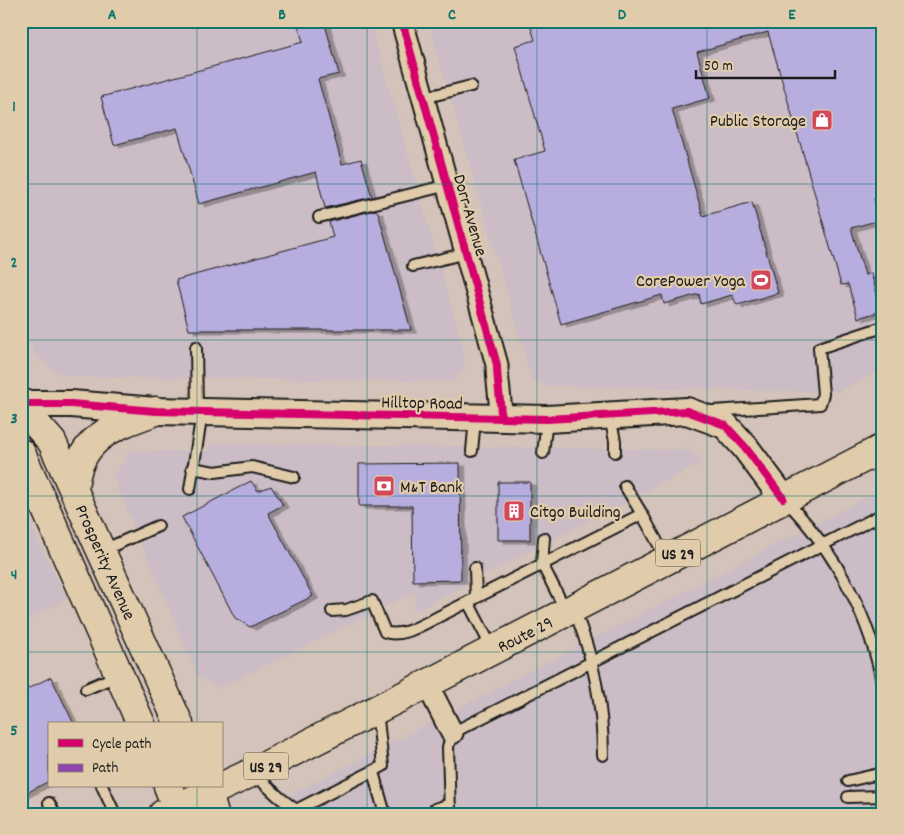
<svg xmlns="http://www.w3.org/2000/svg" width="904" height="835" font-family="Dekko,sans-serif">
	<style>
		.built { fill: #cbbcc5 }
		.building { fill: #b7adde; stroke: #1c1c1c; filter: url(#shadow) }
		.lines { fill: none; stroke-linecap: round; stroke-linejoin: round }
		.service-casing { stroke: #1c1c1c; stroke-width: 14 }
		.minor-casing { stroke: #1c1c1c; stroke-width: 25 }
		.tertiary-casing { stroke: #1c1c1c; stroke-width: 30 }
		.secondary-casing { stroke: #1c1c1c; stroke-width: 31 }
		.primary-casing { stroke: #1c1c1c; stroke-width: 31 }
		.service { stroke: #e0ccab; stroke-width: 10 }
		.minor { stroke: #e0ccab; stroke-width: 21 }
		.tertiary { stroke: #e0ccab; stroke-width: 26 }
		.secondary { stroke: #e0ccab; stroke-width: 28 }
		.primary { stroke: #e0ccab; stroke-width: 28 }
		.quiet { stroke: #8e44ad; stroke-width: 6; stroke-dasharray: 12 6; stroke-linecap: butt }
		.cycleway-casing { stroke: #e0ccab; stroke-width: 11 }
		.cycleway { stroke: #d6006c; stroke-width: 8 }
		.grid { fill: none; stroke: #0f766e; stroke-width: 1; stroke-opacity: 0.55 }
		.labels { text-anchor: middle; stroke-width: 4.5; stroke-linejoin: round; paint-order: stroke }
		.shield { fill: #e0ccab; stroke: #575147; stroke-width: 1 }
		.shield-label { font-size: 16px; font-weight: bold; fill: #1c1c1c }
		.poi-label { font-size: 18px; fill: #1c1c1c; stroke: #e0ccab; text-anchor: end }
		.street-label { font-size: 18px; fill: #1c1c1c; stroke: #e0ccab }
		.neatline { fill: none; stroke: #0f766e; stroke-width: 2 }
		.grid-label { font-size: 16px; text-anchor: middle; font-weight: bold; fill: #0f766e }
	</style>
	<defs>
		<filter id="shadow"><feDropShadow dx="5.5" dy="3" stdDeviation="0" flood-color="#0004"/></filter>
	</defs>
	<rect width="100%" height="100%" fill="#d4c3ba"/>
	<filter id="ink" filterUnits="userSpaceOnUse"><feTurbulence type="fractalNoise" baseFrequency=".02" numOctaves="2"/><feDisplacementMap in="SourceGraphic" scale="10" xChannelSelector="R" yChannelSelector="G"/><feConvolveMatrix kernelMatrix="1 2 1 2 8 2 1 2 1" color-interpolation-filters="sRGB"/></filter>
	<g filter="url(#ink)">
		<path class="built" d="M21,21h349l94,331 -1,17 -11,12 -373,-4 -21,-4 -22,-17 -15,-33z
			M428,21h455v348l-45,23 -291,-6 -15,-7z
			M209,443l482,7 10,13 -286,148v-19l-196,96 -21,-12 -85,-199 18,-26h78z
			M883,489v325h-468l-1,-31v31h-136l5,-6 -6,-6z
			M21,507l46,92 -46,24z"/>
		<path class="building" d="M310,21h14l15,53 -21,5 24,85 19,-5 11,38 -47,11 -9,-36 -117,32 -22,-76 -63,17 -13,-48 202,-55 -5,-17z
			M529,21h354v176l-9,2 6,21 -29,8 14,47 6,-2 11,38 -24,7 -10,-34 -7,1 -73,-253 -71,20 13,46 -38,11 31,107 49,-14 26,91 -41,12 -5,-10 -31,9 -2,-10 -35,10 -2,-9 -101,29 -47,-164 31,-9 -30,-105 20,-6z
			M375,210l3,2 33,118h-222l-13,-50 157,-43 -4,-15z
			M460,463l1,117 -48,1 -1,-75h-53v-42z
			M251,481l7,10 13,-5 12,19 -15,8 45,83 -63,31 -15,-9 -53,-101z
			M498,482h32v58h-32z
			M51,677l23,47h-25v57l-28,15v-104z"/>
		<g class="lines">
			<g class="service-casing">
				<path id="service" d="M423,98l48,-12
					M319,217l129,-32
					M413,266l54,-13
					M196,347l1,64
					M713,411l107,-7 3,-10 -4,-46 64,-21
					M610,417l5,24v11
					M472,451l3,-32
					M543,453l4,-33
					M192,468l23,4 37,-5 42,10
					M625,486l17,28
					M190,489l12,-76
					M785,500c50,50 87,120 98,189
					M544,538l-2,26 24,47
					M101,551l57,-25
					M475,568l1,30
					M468,602l25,48
					M574,610c19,44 29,96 29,145
					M332,611l14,-1 26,-9 13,31c17,6 36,-7 51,-14l206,-104 24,44
					M86,689l33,-14
					M373,772l12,42
					M254,774l25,23 17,13v4
					M848,781l35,-8
					M102,786l13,28
					M848,797l35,-1
					M49,803l6,11
					M296,810l87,-44 -6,-56
					M432,814l3,-5 15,-5
					M450,814l-2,-67 4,-14 431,-219"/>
			</g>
			<g class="minor-casing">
				<path id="minor" d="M402,21l95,344c0,18 4,35 4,53
					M427,684l25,49"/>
			</g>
			<g class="tertiary-casing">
				<path id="tertiary" d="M21,404h50l85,7 391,8 140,-8 38,14 20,22 38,51"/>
			</g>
			<g class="secondary-casing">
				<path id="secondary" d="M21,407l31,35 127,282
					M21,453l120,271
					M74,490c3,-52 39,-64 82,-79
					M168,786l11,28
					M206,786l8,28"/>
			</g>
			<g class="primary-casing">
				<path id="primary" d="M163,814l90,-42 174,-88 456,-236"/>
			</g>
			<use href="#service" class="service"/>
			<use href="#minor" class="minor"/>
			<use href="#tertiary" class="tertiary"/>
			<use href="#secondary" class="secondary"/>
			<use href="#primary" class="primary"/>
			<path class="quiet" d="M53,814l1,-1"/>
			<g class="cycleway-casing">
				<path id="cycleway" d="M402,21l95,344c0,18 4,35 4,53
					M21,404h50l85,7 391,8 140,-8 38,14 20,22 38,51"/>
			</g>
			<use href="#cycleway" class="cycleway"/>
		</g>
	</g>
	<path class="grid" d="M197,21v703M367,21v793M537,21v793M707,21v793M21,184h862M21,340h862M21,496h862M21,652h862M197,786v28"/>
	<defs>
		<g id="shop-square" transform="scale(1.125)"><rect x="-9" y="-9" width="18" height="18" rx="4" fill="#d1495b" stroke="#e0ccab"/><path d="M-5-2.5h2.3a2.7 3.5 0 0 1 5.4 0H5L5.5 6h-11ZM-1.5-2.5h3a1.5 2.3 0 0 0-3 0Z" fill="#fff"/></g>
		<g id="stadium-square" transform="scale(1.125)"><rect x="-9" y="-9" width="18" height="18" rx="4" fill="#d1495b" stroke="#e0ccab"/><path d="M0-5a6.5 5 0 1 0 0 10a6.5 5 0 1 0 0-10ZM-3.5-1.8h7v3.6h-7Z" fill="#fff"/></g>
		<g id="bank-square" transform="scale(1.125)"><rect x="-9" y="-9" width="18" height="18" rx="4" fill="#d1495b" stroke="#e0ccab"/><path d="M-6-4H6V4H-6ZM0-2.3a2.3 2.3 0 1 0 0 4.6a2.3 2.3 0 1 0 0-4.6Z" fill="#fff"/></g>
		<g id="building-square" transform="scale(1.125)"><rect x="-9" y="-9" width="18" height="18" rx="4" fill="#d1495b" stroke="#e0ccab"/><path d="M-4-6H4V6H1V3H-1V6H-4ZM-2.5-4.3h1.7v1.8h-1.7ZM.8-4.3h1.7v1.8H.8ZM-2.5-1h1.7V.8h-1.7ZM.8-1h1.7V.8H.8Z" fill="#fff"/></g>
	</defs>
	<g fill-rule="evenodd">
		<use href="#shop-square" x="822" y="120"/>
		<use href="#stadium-square" x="761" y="280"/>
		<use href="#bank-square" x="384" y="486"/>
		<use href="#building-square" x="514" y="511"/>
	</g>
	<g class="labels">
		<g class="shield">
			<rect x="655.5" y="539.5" width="45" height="27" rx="4"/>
			<rect x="243.5" y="752.5" width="45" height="27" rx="4"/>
		</g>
		<g class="shield-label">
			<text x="678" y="559">US 29</text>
			<text x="266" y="772">US 29</text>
		</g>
		<g class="poi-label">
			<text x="806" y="126">Public Storage</text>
			<text x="745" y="286">CorePower Yoga</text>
			<text x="400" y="492" text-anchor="start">M&amp;T Bank</text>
			<text x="530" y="517" text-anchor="start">Citgo Building</text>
		</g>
		<g class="street-label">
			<text transform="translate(471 215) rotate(74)" y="6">Dorr Avenue</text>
			<text transform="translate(422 402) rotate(1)" y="6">Hilltop Road</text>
			<text transform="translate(106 562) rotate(66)" y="6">Prosperity Avenue</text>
			<text transform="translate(525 634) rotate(-27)" y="6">Route 29</text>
		</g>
	</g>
	<rect width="904" height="835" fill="none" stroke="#e0ccab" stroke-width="55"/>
	<rect x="48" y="722" width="175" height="65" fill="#e0ccab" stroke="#928672"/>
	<rect x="58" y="739" width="25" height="8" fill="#d6006c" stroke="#928672"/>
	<text x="92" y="748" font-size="15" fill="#1c1c1c">Cycle path</text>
	<rect x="58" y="764" width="25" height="8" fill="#8e44ad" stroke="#928672"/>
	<text x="92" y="772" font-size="15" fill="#1c1c1c">Path</text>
	<path d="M696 70v8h139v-8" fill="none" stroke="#1c1c1c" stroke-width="2.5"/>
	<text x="704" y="70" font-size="15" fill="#1c1c1c" stroke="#e0ccab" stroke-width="4" paint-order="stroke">50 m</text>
	<rect x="28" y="28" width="848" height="780" class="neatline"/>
	<g class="grid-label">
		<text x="112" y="19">A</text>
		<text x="282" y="19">B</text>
		<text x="452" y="19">C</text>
		<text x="622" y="19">D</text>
		<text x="792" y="19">E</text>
		<text x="14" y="111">1</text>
		<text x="14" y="267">2</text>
		<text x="14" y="423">3</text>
		<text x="14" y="579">4</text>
		<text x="14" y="735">5</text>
	</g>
</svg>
